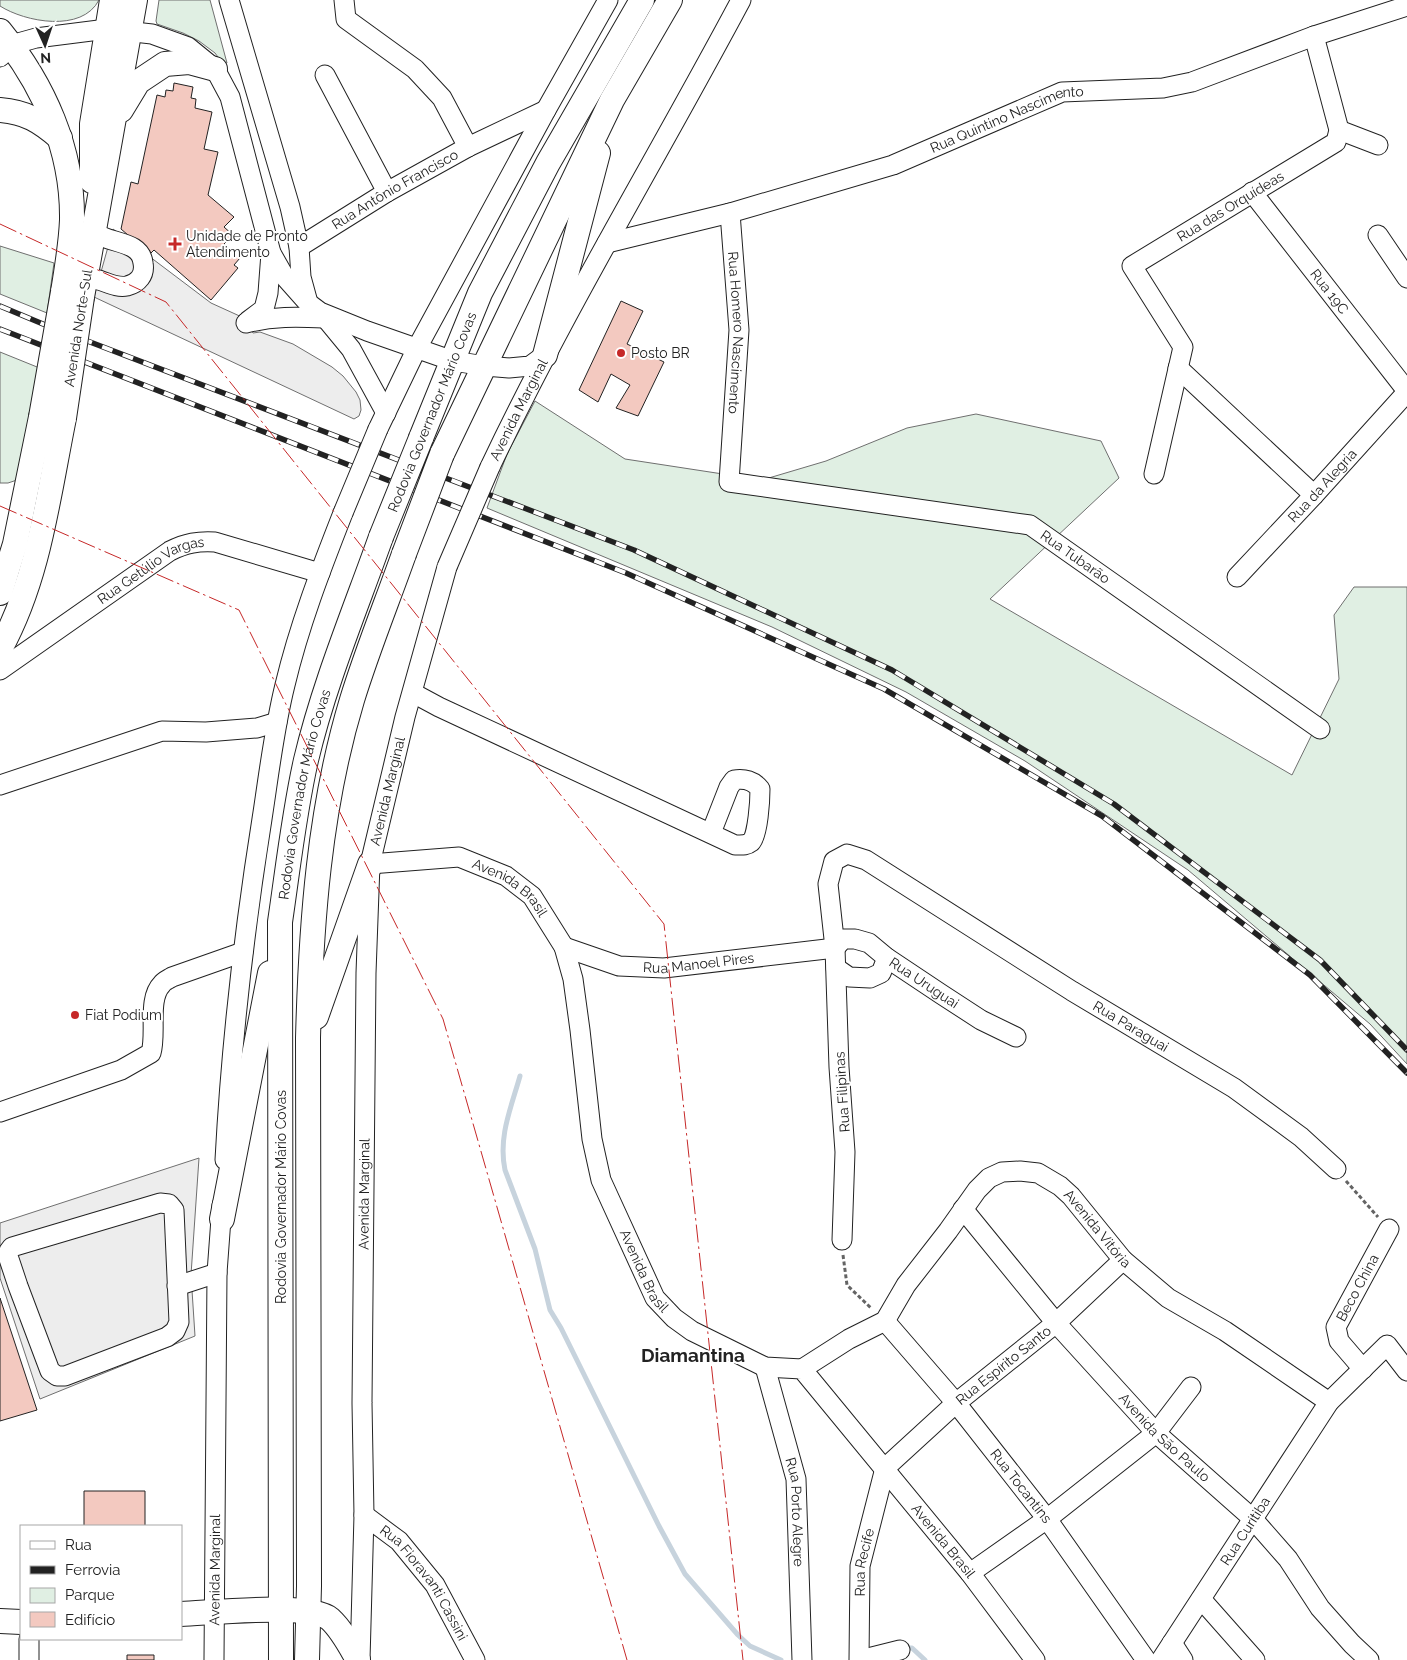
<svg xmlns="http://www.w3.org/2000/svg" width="1407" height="1660" font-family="Raleway,sans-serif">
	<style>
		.green { fill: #e0efe3; stroke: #6f6f6f }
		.parking { fill: #ededed; stroke: #6f6f6f }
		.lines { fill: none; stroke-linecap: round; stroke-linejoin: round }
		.stream { stroke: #c7d3dd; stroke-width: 5 }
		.building { fill: #f3c9c0; stroke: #222 }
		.minor-casing { stroke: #222; stroke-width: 21 }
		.major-casing { stroke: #222; stroke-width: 26 }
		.path { stroke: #646464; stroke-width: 3; stroke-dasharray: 4 2.5; stroke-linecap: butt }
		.minor { stroke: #fff; stroke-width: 19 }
		.major { stroke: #fff; stroke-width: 24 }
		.rail-casing { stroke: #222; stroke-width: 5.5 }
		.rail { stroke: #fff; stroke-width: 4; stroke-dasharray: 11; stroke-linecap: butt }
		.minor-bridge-casing { stroke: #222; stroke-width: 21; stroke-linecap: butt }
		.major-bridge-casing { stroke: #222; stroke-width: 26; stroke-linecap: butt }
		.minor-bridge { stroke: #fff; stroke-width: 19 }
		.major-bridge { stroke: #fff; stroke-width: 24 }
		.power { stroke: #c62828; stroke-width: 1; stroke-dasharray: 18 4 2.5 4; stroke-linecap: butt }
		.poi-dot { fill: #c62828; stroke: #fff; stroke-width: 2 }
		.labels { text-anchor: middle; stroke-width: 4; stroke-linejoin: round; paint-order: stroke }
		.street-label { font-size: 14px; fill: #222; stroke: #fff }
		.poi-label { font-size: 14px; fill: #222; stroke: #fff; text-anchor: start }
		.district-label { font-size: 19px; font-weight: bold; fill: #222; stroke: #fff }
	</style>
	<rect width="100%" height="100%" fill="#fff"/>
	<path class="green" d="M0,0h99c-17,33 -74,22 -99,6z
		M159,0h51l17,63 -4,1 -8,-11 -16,-12 -16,-8 -26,-9 -1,-3z
		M0,246l54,17 -7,50 -47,-19z
		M0,352l42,17 -19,109 -15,5h-8z
		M535,401l90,58 137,21 64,-19 81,-33 69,-14 125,27 18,37 -129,121 302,176 47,-96 -5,-64 20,-28h53v477l-37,-40 -182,-154 -163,-109 -119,-69 -134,-65 -285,-119 20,-54z"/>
	<path class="parking" d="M113,229l98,74 33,15 9,15 7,-1 33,12 39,23 11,9 13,16 4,8 1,10 -2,6 -5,3 -260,-122z
		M199,1158l-8,117 4,61 -155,63 -40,-121v-55z"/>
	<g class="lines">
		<path class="stream" d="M520,1076c-9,32 -22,61 -15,94l30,79 15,61 11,18 98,198 26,48 53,61 12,11 31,14
			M905,1648h7l13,12"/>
	</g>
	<path class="building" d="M174,83l19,4 -2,11 5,1 -1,9 17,4 -8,37 14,3 -10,43 26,22 -10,10 9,8 -9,9 16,14 -6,7 4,3 -27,32 -57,-50 -4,4 -29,-25 10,-47 7,2 19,-89 8,2 1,-7 7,1z
		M621,301l22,10 -16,33 37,18 -26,54 -22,-8 14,-23 -19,-11 -13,28 -19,-12z
		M0,1298l37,112 -37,11z
		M84,1491h61v35h-61z
		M127,1655h27v5h-27z"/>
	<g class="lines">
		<g class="minor-casing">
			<g id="minor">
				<path d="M229,0l61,207 9,40 2,30 6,22"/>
				<path d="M344,0l2,19 69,50 27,29 26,49"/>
				<path d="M0,57l11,-12 25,-7 71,-9 45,5 36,13 27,22 15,28 41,156 13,23 24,27 12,9 47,19 86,30 32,5 24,2 21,-2 15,-11"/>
				<path d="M325,75l62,117"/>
				<path d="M1339,130l39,15"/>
				<path id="s1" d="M1252,192l155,199"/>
				<path id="s2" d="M730,213l9,117 -10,152 301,43 290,204"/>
				<path d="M1378,235l29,43"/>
				<path id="s3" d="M607,243l123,-30 163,-48 169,-73 101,-4 29,-6 122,-46 93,-30"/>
				<path id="s4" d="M299,247l88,-55 81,-45 78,-37"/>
				<path d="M85,279c15,-3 27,10 42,7 4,-1 10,-4 13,-8 3,-4 4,-10 3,-15 -2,-23 -35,-19 -49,-31"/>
				<path d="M323,315l28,34 35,64"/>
				<path d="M248,321l16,-12 4,-16 3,-40"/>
				<path d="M246,323c28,-7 51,-6 80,-5"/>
				<path d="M1178,368l136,127"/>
				<path d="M378,429l39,-81 129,-238 62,-110"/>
				<path id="s5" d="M490,467c76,-160 168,-311 251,-467"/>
				<path id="s6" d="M1154,474l29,-127 -51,-81 204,-124 3,-12 -25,-94"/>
				<path id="s7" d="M1237,577l77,-82 93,-103"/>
				<path id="s8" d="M0,670l170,-119c16,-8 28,-10 45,-9l105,31"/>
				<path d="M413,693l26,14 296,138c6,0 11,1 16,-3 7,-7 9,-42 9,-53 -6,-8 -16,-11 -26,-9l-5,7 -18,46"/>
				<path d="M0,785l162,-54 44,1 51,-4 20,-6"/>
				<path id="s9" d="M370,864l89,-7 47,19 26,20 32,51 9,32 7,51 12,109 9,41 54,118 19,20 18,13 73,36 37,2 168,204 65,87"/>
				<path id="s10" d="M564,947l55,19 45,2 171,-20 8,-9h12l14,4 18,15 54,36 40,26 35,17"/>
				<path d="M836,968l13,9 21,1 11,-5 6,-15"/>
				<path d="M0,1112l121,-42 30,-17c6,-20 -4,-54 11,-69 2,-3 7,-5 10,-7l71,-25"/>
				<path d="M225,1160c6,-114 19,-228 37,-341 7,-45 12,-90 23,-134 14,-59 36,-116 58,-172"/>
				<path d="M160,1203l9,1 5,6 5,112 -4,9 -8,6 -102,39h-8l-7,-5 -32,-85 -10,-30 1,-5 3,-4z"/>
				<path id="s11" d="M963,1209l93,114 100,110 96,85 36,41 32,49 32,36 17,16"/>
				<path id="s12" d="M842,1240l3,-88 -6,-85 -4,-119 -7,-64 6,-23 13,-7 19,6 206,131 162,97 67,49 35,32"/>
				<path d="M177,1286l40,-13"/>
				<path id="s13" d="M885,1321l71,82 91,116 99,141"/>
				<path id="s14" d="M765,1367l31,112 6,181"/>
				<path id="s15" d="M802,1369l47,-30 36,-18 21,-36 42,-54 29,-41 12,-12 13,-6 18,-1 18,2 22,13 11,10 52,64 45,38 57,33 104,71"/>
				<path id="s16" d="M1363,1369l-24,-28 -3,-14 53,-98"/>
				<path id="s17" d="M364,1515l35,26 36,44 40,75"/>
				<path d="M970,1573l77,-54 109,-86 35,-46"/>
				<path d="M1201,1599l54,61"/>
				<path d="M1172,1643l11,17"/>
				<path d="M29,1660v-21"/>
				<path id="s18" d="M214,1660l3,-387 5,-68"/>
				<path id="s19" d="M360,1660l4,-145 -2,-112 4,-430 4,-109 35,-147 42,-150"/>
				<path id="s20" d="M859,1660l1,-94 25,-98 71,-65 100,-80 67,-63"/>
				<path d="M860,1660l40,-10"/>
				<path id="s21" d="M1161,1660l168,-258 58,-57 20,26"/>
			</g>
		</g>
		<g class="major-casing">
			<g id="major">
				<path d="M0,31c44,54 73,119 72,189 -1,24 -5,48 -9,72"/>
				<path d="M0,110c26,2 40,11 60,28"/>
				<path d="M121,110l17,-28 27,-18 24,-2 26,7"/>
				<path d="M92,181v-57l20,-124"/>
				<path d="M82,297l53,-297"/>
				<path d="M545,355l53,-202"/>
				<path d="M421,438l59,-145 68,-130 94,-163"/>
				<path d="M442,454l170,-354 58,-100"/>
				<path d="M0,593l15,-49 26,-127"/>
				<path d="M0,649c39,-71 48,-152 64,-231"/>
				<path d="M316,1017l54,-153"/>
				<path d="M222,1219l48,-246"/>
				<path d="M181,1614c30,-1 128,-12 149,5 12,11 20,27 28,41"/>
				<path d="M0,1621l21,1"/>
				<path id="s22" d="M281,1660l-1,-738c8,-54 14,-109 26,-162 18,-76 49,-150 75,-223"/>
				<path d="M307,1660l2,-74 -1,-548c3,-114 11,-229 44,-338 15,-49 35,-98 52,-146"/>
			</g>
		</g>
		<path class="path" d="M1346,1181l32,36
			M843,1255l4,30 24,23"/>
		<use href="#minor" class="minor"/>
		<use href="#major" class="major"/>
		<g class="rail-casing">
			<path id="rail" d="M0,306l43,18 591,226 258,120 222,134 206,156 87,90
				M0,329l626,244 258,116 218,127 208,159 97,98"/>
		</g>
		<use href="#rail" class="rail"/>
		<g class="minor-bridge-casing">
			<path id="minor-bridge" d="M343,513l35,-84
				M447,567l43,-100"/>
		</g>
		<g class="major-bridge-casing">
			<path id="major-bridge" d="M41,417l22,-125
				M64,418l18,-121
				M381,537l40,-99
				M404,554l38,-100"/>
		</g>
		<use href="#minor-bridge" class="minor-bridge"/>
		<use href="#major-bridge" class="major-bridge"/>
		<path class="power" d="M0,224l166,78 498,622 79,736
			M0,506l239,104 204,409 184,641"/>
	</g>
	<g class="poi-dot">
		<path d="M172.5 236.5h5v5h5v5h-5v5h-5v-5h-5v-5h5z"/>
		<circle cx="621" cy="353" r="5"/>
		<circle cx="75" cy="1015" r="5"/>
	</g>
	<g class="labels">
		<g class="street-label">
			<text dy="5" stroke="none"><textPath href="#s3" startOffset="420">Rua Quintino Nascimento</textPath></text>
			<text dy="5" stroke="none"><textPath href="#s4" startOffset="112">Rua Antônio Francisco</textPath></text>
			<text dy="5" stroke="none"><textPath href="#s6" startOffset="341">Rua das Orquídeas</textPath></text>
			<text dy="5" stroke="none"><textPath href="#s1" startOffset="126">Rua 19C</textPath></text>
			<text transform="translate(78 328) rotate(-81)" y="5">Avenida Norte-Sul</text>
			<text dy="5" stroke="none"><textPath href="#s2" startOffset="120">Rua Homero Nascimento</textPath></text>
			<text dy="5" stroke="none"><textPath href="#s5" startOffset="64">Avenida Marginal</textPath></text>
			<text transform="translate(432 412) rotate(-68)" y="5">Rodovia Governador Mário Covas</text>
			<text dy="5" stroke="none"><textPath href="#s7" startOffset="125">Rua da Alegria</textPath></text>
			<text dy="5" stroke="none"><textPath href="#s2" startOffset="629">Rua Tubarão</textPath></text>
			<text dy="5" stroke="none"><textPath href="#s8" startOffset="182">Rua Getúlio Vargas</textPath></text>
			<text dy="5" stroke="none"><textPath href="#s19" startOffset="871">Avenida Marginal</textPath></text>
			<text dy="5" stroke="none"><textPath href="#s22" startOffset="868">Rodovia Governador Mário Covas</textPath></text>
			<text dy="5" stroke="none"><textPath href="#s9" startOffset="150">Avenida Brasil</textPath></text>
			<text dy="5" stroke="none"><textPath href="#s10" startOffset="138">Rua Manoel Pires</textPath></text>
			<text dy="5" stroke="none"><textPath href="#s10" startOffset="382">Rua Uruguai</textPath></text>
			<text dy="5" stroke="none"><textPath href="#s12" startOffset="728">Rua Paraguai</textPath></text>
			<text transform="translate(842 1092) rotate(-94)" y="5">Rua Filipinas</text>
			<text dy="5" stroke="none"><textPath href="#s19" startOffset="466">Avenida Marginal</textPath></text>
			<text transform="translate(281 1197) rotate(-90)" y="5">Rodovia Governador Mário Covas</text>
			<text dy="5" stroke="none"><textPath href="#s15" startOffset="406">Avenida Vitória</textPath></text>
			<text dy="5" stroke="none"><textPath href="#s9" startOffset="570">Avenida Brasil</textPath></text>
			<text dy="5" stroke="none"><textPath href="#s16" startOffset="96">Beco China</textPath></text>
			<text dy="5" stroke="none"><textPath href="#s20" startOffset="352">Rua Espírito Santo</textPath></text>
			<text dy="5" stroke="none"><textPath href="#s11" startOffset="305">Avenida São Paulo</textPath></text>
			<text dy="5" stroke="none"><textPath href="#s13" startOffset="214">Rua Tocantins</textPath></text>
			<text dy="5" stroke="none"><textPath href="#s14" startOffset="149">Rua Porto Alegre</textPath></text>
			<text dy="5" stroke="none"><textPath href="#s21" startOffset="154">Rua Curitiba</textPath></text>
			<text dy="5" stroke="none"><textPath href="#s9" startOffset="990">Avenida Brasil</textPath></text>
			<text dy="5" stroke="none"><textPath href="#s20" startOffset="98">Rua Recife</textPath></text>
			<text dy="5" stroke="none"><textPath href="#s18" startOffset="90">Avenida Marginal</textPath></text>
			<text dy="5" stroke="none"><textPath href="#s17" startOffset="92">Rua Fioravanti Cassini</textPath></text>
		</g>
		<g class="poi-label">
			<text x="186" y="241">Unidade de Pronto<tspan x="186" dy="16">Atendimento</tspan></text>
			<text x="631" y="358">Posto BR</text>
			<text x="85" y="1020">Fiat Podium</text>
		</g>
		<g class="district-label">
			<text x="693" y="1362">Diamantina</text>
		</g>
	</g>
	<rect x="20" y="1525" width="162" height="115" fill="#ffffff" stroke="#a7a7a7"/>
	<rect x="30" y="1541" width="25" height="8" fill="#ffffff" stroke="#a7a7a7"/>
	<text x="65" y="1550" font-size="15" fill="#222222">Rua</text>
	<rect x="30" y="1566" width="25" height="8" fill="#222222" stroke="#a7a7a7"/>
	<text x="65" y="1575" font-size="15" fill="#222222">Ferrovia</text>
	<rect x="30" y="1588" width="25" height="15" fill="#e0efe3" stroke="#a7a7a7"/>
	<text x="65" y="1600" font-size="15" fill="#222222">Parque</text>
	<rect x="30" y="1612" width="25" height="15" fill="#f3c9c0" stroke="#a7a7a7"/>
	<text x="65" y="1625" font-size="15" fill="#222222">Edifício</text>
	<g transform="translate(45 45) rotate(177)" stroke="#ffffff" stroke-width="4" paint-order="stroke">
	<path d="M0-4L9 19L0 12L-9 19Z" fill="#222222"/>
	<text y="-8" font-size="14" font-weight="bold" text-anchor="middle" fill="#222222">N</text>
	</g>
</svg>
